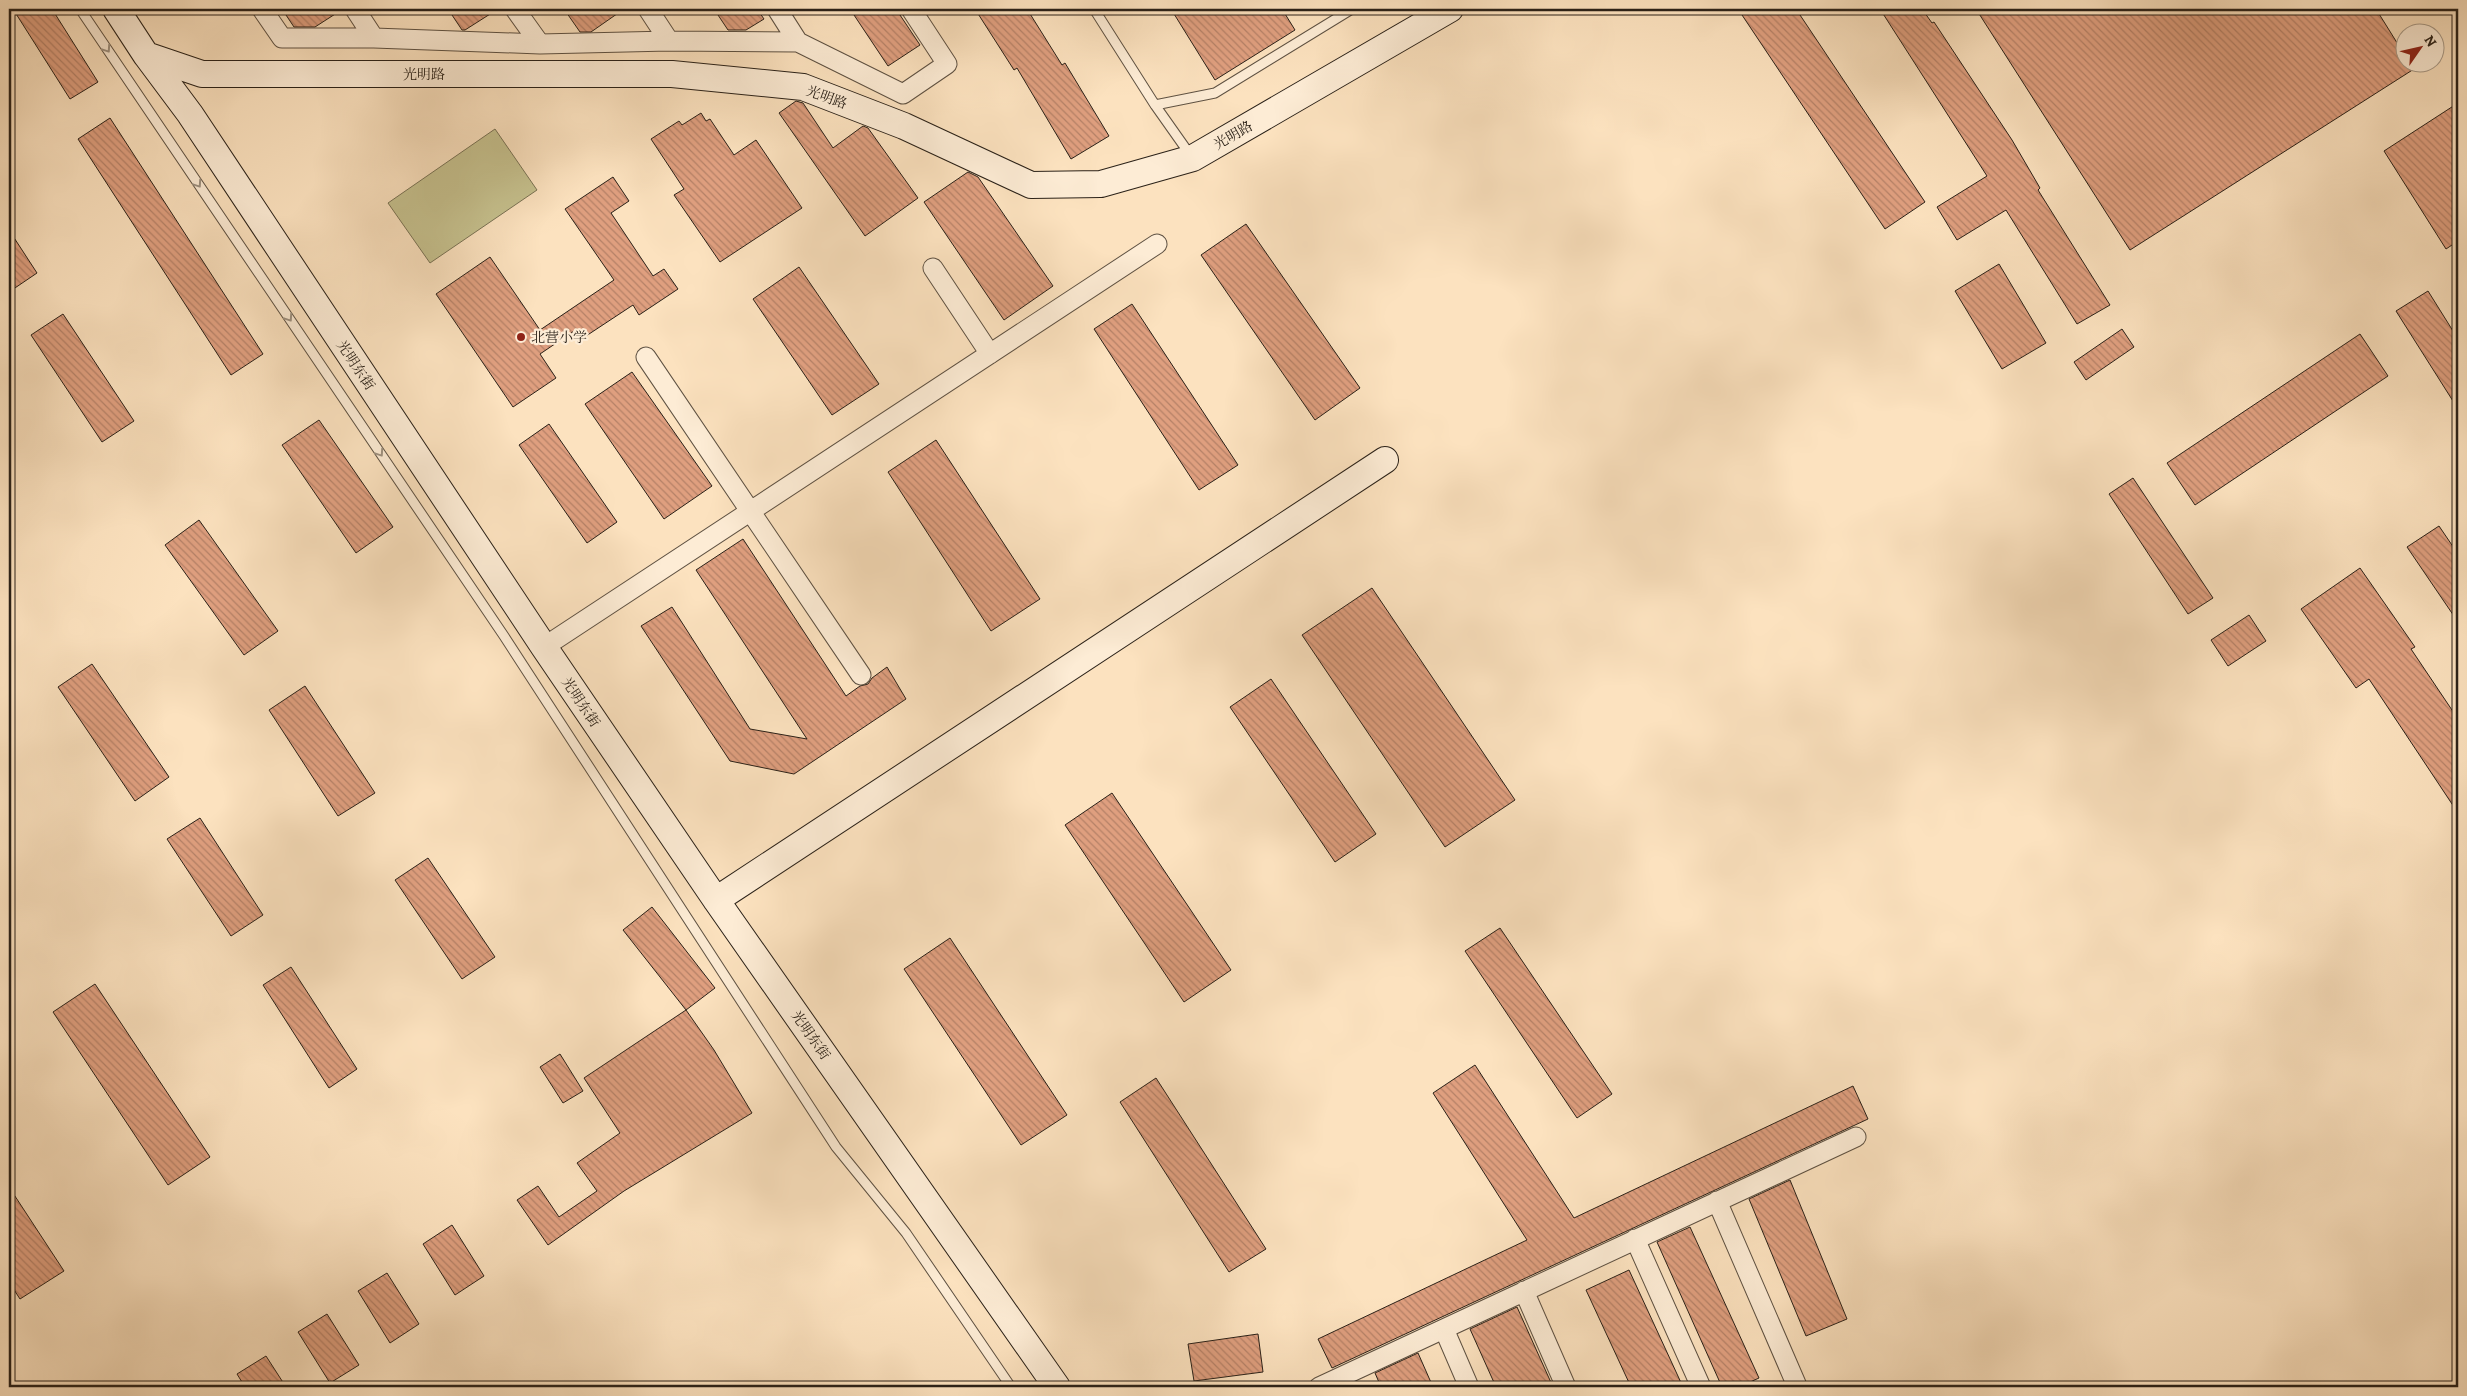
<svg xmlns="http://www.w3.org/2000/svg" width="2467" height="1396" font-family="Alegreya,'Noto Serif SC',serif">
	<style>
		.green { fill: #c6c18e; stroke: #787153 }
		.building { fill: url(#building-back-hatch); stroke: #2a2118 }
		.lines { fill: none; stroke-linecap: round; stroke-linejoin: round }
		.lane-casing { stroke: #5e5142; stroke-width: 11 }
		.street-casing { stroke: #5e5142; stroke-width: 21 }
		.secondary-casing { stroke: #2a2118; stroke-width: 28 }
		.lane { stroke: #fdecd5; stroke-width: 9 }
		.street { stroke: #fdecd5; stroke-width: 19 }
		.secondary { stroke: #fdecd5; stroke-width: 26 }
		.oneway { stroke: #9e9180 }
		.poi-dot { fill: #8f2418; stroke: #fdecd5; stroke-width: 2 }
		.labels { text-anchor: middle; stroke-width: 4.5; stroke-linejoin: round; paint-order: stroke }
		.street-label { font-size: 14px; fill: #2a2118; stroke: #fdecd5 }
		.poi-label { font-size: 14px; fill: #2a2118; stroke: #fdecd5; text-anchor: start }
	</style>
	<defs>
		<pattern id="building-back-hatch" width="6" height="6" patternUnits="userSpaceOnUse" patternTransform="scale(1.25)"><rect width="6" height="6" fill="#df9f7f"/><path d="M-1 5l2 2M0 0l6 6M5-1l2 2" fill="none" stroke="#b58167"/></pattern>
	</defs>
	<rect width="100%" height="100%" fill="#fce2bf"/>
	<filter id="stains"><feTurbulence type="fractalNoise" baseFrequency=".004" numOctaves="4"/><feColorMatrix values="0 0 0 0 .2 0 0 0 0 .09 0 0 0 0 .02 0 0 0 .5 -.17"/></filter>
	<radialGradient id="worn" r=".72"><stop offset=".6" stop-color="#630" stop-opacity="0"/><stop offset="1" stop-color="#630" stop-opacity=".3"/></radialGradient>
	<path class="green" d="M495,129l42,61 -107,73 -42,-60z"/>
	<path class="building" d="M13,9h39l46,73 -28,17z
		M282,9h61l-28,18h-21z
		M448,9h50l-33,21h-3z
		M564,9h60l-33,23h-11z
		M714,9h43l7,10 -18,11h-18z
		M850,9h46l24,36 -32,21z
		M975,9h52l35,56 3,-2 44,73 -38,23 -54,-91 -3,2z
		M1171,9h111l13,21 -80,50z
		M1738,9h58l129,193 -40,27z
		M1880,9h42l10,14 2,-1 78,118 28,48 -2,2 72,115 -33,19 -71,-114 -49,30 -20,-33 50,-31z
		M1976,9h400l28,45v8h6l4,7 -284,181z
		M796,101l7,2 30,45 30,-22 5,2 50,70 -53,38 -86,-123z
		M2458,103v138l-12,8 -62,-98z
		M701,113l5,8 4,-2 24,36 22,-15 46,68 -82,54 -46,-67 10,-6 -33,-50 28,-18 3,4z
		M110,118l153,236 -32,21 -153,-236z
		M968,172l10,5 75,109 -49,34 -80,-118z
		M613,177l16,24 -18,12 42,63 11,-7 14,20 -39,26 -6,-10 -50,33 -6,-9 -37,25 16,24 -43,29 -77,-113 54,-37 50,73 74,-50 -49,-71z
		M1246,224l114,164 -45,32 -114,-165z
		M9,230l28,43 -28,19z
		M1999,264l47,79 -44,26 -47,-78z
		M799,267l80,117 -47,31 -79,-116z
		M2428,291l30,48v70l-62,-98z
		M1132,304l106,161 -39,25 -105,-161z
		M63,314l71,107 -32,21 -71,-107z
		M2122,329l12,18 -48,33 -12,-18z
		M2360,334l28,42 -193,129 -28,-42z
		M632,372l80,114 -48,33 -79,-115z
		M319,420l74,107 -37,26 -74,-108z
		M549,424l68,98 -30,21 -68,-98z
		M936,440l104,159 -49,32 -103,-159z
		M2133,478l80,120 -25,16 -79,-120z
		M199,520l79,111 -34,24 -79,-110z
		M2439,526l19,28v68l-51,-75z
		M743,539l103,157 14,-10 8,-2 4,-6 15,-11 19,32 -112,75 -64,-13 -89,-135 31,-19 78,122 57,10 -111,-169z
		M2360,568l55,79 -4,2 47,70v94l-89,-134 -13,9 -55,-79z
		M1372,588l143,212 -70,47 -143,-212z
		M2249,615l17,26 -38,25 -17,-26z
		M92,664l77,113 -34,24 -77,-114z
		M1271,679l105,155 -41,28 -105,-155z
		M305,686l70,107 -37,23 -69,-106z
		M1112,793l119,177 -47,32 -119,-177z
		M200,818l63,97 -32,21 -64,-97z
		M428,858l67,99 -33,22 -67,-99z
		M652,907l63,81 -29,22 -63,-80z
		M1500,928l112,166 -35,24 -112,-167z
		M950,938l117,177 -46,30 -117,-176z
		M291,967l66,102 -28,19 -66,-103z
		M95,984l115,173 -42,28 -115,-173z
		M686,1010l28,40 38,63 -128,78 -76,54 -31,-45 21,-14 21,31 38,-26 -20,-28 43,-30 -36,-55z
		M560,1054l23,37 -20,12 -23,-36z
		M1475,1065l99,153 279,-132 15,33 -536,249 -14,-29 209,-99 -94,-147z
		M1156,1078l110,171 -37,23 -109,-170z
		M1790,1180l57,139 -41,17 -57,-137z
		M9,1187l55,84 -44,28 -11,-17z
		M452,1225l32,51 -29,19 -32,-51z
		M1690,1227l69,151 -20,9h-17l-65,-145z
		M1629,1270l54,117h-52l-45,-97z
		M387,1273l32,51 -29,19 -32,-52z
		M1517,1307l36,80h-57l-26,-58z
		M327,1314l32,51 -29,18 -32,-51z
		M1258,1334l5,38 -69,9 -6,-37z
		M1418,1353l15,34h-52l-6,-14z
		M266,1356l20,31h-41l-8,-13z"/>
	<g class="lines">
		<g class="lane-casing">
			<path id="lane" d="M80,9l424,627 332,511 70,86 105,154
				M1094,9l61,96 36,51
				M1155,105l60,-12 137,-84"/>
		</g>
		<g class="street-casing">
			<path id="street" d="M262,9l20,29h92l166,6 129,-3 129,1 105,52 44,-30 -36,-55
				M355,9l19,29
				M515,9l25,35
				M648,9l21,32
				M777,9l21,33
				M933,268l57,86
				M646,357l215,318
				M544,647l613,-403
				M1717,1201l80,185 -3,1
				M1635,1239l66,148
				M1524,1291l42,96
				M1444,1329l25,58
				M1319,1387l537,-250"/>
		</g>
		<g class="secondary-casing">
			<path id="secondary" d="M116,9l30,46 44,59 354,533 172,253 341,487
				M146,55l56,19h470l131,13 101,39 127,59 70,-1 92,-26 257,-149
				M716,900l669,-440"/>
		</g>
		<use href="#lane" class="lane"/>
		<use href="#street" class="street"/>
		<use href="#secondary" class="secondary"/>
	</g>
	<defs><path id="oneway-chevron" d="M-2-3.5L2.5 0L-2 3.5" fill="none" stroke-width="1.6" stroke-linecap="round" stroke-linejoin="round" transform="scale(1.25)"/></defs>
	<g class="oneway">
		<use href="#oneway-chevron" transform="translate(107 49) rotate(56)"/>
		<use href="#oneway-chevron" transform="translate(198 184) rotate(56)"/>
		<use href="#oneway-chevron" transform="translate(289 318) rotate(56)"/>
		<use href="#oneway-chevron" transform="translate(380 453) rotate(56)"/>
	</g>
	<circle class="poi-dot" cx="521" cy="337" r="5"/>
	<g class="labels">
		<g class="street-label">
			<text x="424" y="79">光明路</text>
			<text transform="translate(827 97) rotate(20)" y="5">光明路</text>
			<text transform="translate(1233 135) rotate(-30)" y="5">光明路</text>
			<text transform="translate(356 365) rotate(56)" y="5">光明东街</text>
			<text transform="translate(581 702) rotate(56)" y="5">光明东街</text>
			<text transform="translate(811 1035) rotate(55)" y="5">光明东街</text>
		</g>
		<g class="poi-label">
			<text x="531" y="342">北营小学</text>
		</g>
	</g>
	<rect width="2467" height="1396" fill="none" stroke="#fce2bf" stroke-width="30"/>
	<rect x="10" y="10" width="2447" height="1376" fill="none" stroke="#2a2118" stroke-width="2.5"/>
	<rect x="15" y="15" width="2437" height="1366" fill="none" stroke="#2a2118"/>
	<g transform="translate(2420 48) rotate(56)"><circle r="24" fill="#fdecd5" stroke="#a99b89"/>
	<path d="M0-4L9 19L0 12L-9 19Z" fill="#8f2418"/>
	<text y="-8" font-size="14" font-weight="bold" text-anchor="middle" fill="#2a2118">N</text>
	</g>
	<rect width="100%" height="100%" filter="url(#stains)"/>
	<rect width="100%" height="100%" fill="url(#worn)"/>
</svg>
